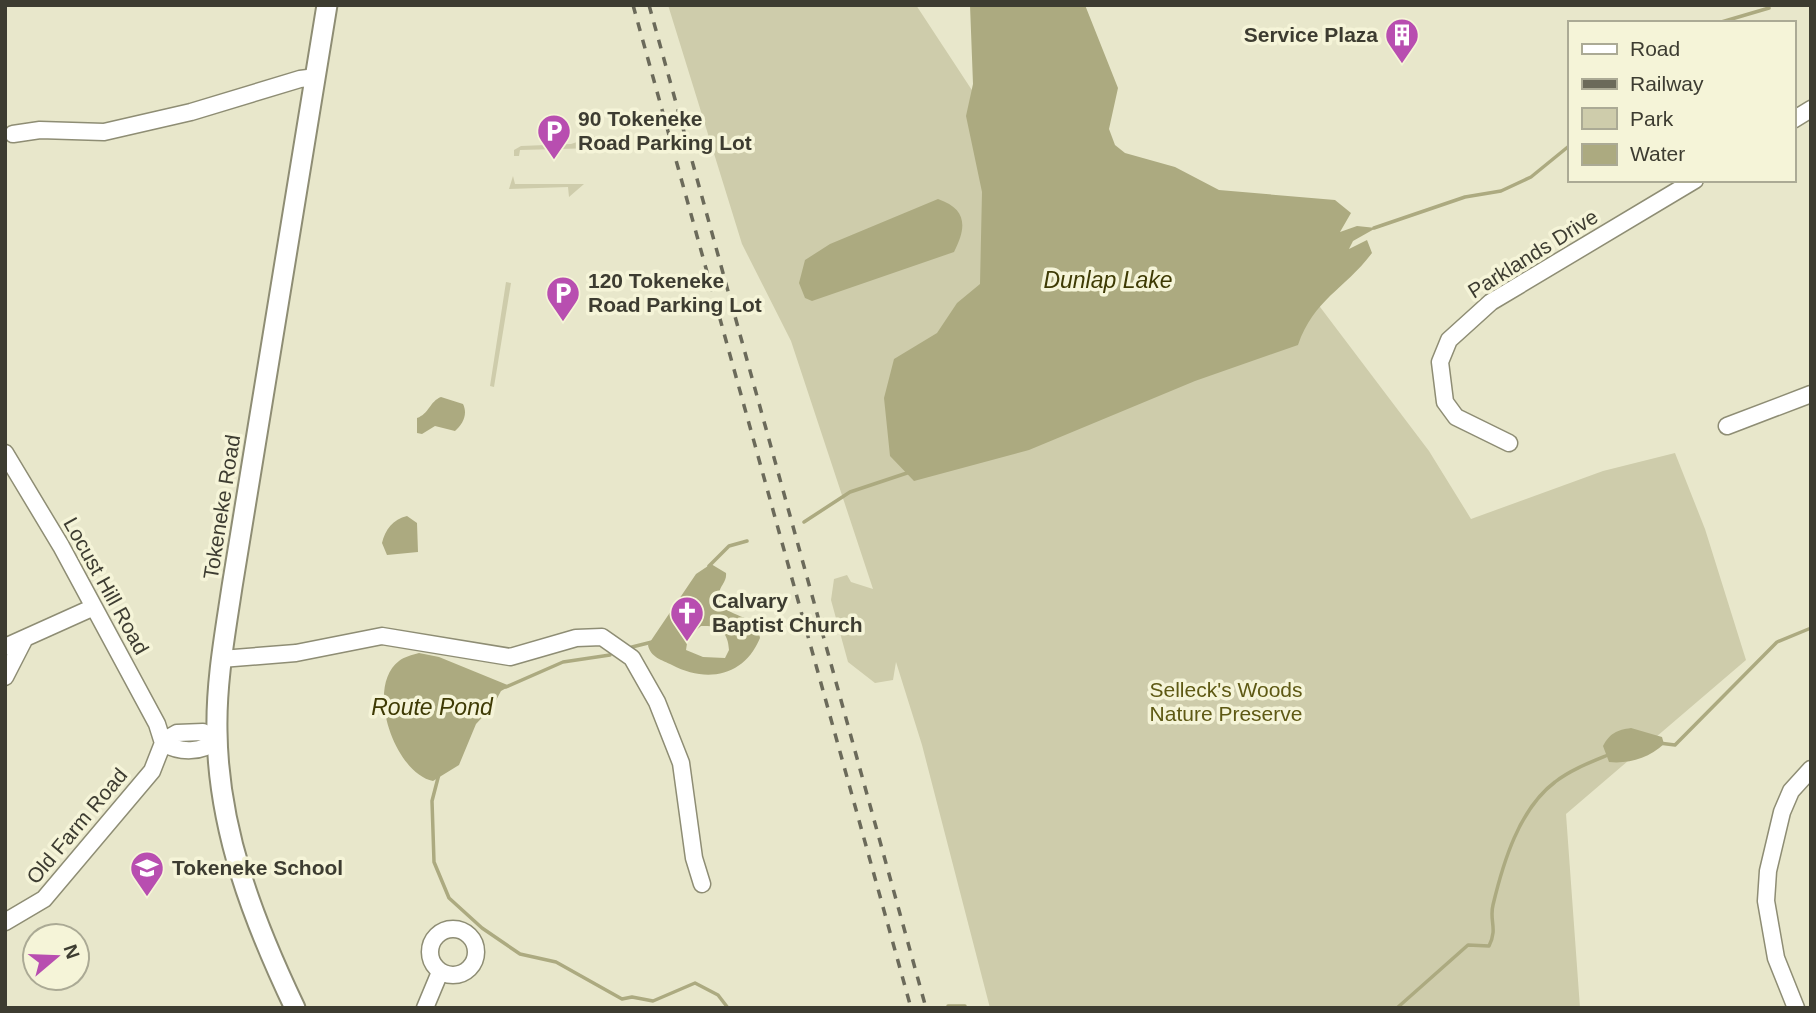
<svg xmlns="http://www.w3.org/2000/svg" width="1816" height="1013" font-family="Helvetica,sans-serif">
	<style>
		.green { fill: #ceccab }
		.water { fill: #acaa80; fill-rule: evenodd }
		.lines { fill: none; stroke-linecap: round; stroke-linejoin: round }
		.stream { stroke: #acaa80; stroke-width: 3.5 }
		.minor-casing { stroke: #8e8d74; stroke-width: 19 }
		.major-casing { stroke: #8e8d74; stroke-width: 23 }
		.minor { stroke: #fff; stroke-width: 16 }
		.major { stroke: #fff; stroke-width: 19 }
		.rail { stroke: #6b6a5a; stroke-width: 3.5; stroke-dasharray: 9 9; stroke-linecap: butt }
		.labels { text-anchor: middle; stroke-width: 7; stroke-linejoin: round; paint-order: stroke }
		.poi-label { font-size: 21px; font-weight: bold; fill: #3d3c31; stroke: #f5f4d8; text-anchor: start }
		.street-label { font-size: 21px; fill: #3d3c31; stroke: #f5f4d8 }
		.park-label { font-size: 21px; fill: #5e5914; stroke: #f5f4d8 }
		.water-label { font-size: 23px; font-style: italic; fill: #3e3a04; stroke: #f5f4d8 }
	</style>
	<rect width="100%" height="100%" fill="#e8e7cb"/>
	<path class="green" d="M668,5h248l163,248 204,5 146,193 42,68 132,-48 72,-18 30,76 41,131 -180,154 14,194h-590l-68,-263 -26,-83 -3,18 -18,3 -27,-21 -17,-62 3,-21 13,-4 4,7 22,7 -82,-248 -49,-97z
		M595,136l2,12 -77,2 -1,6h-5v-6l7,-4 50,-2z
		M513,176l2,8h69l-15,13 -1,-10 -59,2z
		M506,282l5,1 -17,104 -4,-1z"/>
	<path class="water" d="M970,5h115l33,83 -9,41 6,16 10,8 50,14 44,23 116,10 16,13 -11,19 17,-6 19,2 -23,13 -4,8 18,-9 5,13c-27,36 -58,46 -74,92l-103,36 -166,69 -115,31 -24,-25 -6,-58 10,-39 43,-26 20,-30 23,-19 2,-92 -16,-76 7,-32z
		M938,199c29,10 29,28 16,53l-142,49 -7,-3 -6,-15 6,-23 25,-16z
		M441,397l22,7c5,10 0,20 -8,27l-20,-5 -13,8 -5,-1v-15c12,-4 13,-17 24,-21z
		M407,516l10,7 1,29 -31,3 -5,-12c3,-13 11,-24 25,-27z
		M711,564l15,9c1,9 -6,12 -7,21 -2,19 27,22 38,30l3,14c-16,39 -54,45 -88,27 -10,-5 -22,-8 -24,-20l48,-71zM701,626c18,-1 27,5 28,24l-4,8 -22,-1 -17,-7 2,-13z
		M419,653l20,4 71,29 -9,5 -8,15 -17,18 -17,41 -26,16c-37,-7 -69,-93 -34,-120 5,-4 13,-6 20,-8z
		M1631,728l31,9 2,7c-15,14 -35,20 -55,18l-6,-16c7,-13 14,-16 28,-18z"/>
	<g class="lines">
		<path class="stream" d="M1718,23l51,-15
			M1374,228l91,-31 36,-6 30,-14 38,-31
			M804,522l46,-30 60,-20
			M709,566l20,-20 18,-5
			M632,647l20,-5
			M506,687l57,-25 47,-7
			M1659,743l16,2 102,-103 34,-14
			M439,774l-7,27 2,61 15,36 33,30 38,26 36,8 66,37 10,-2 21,4 42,-18 23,12 10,13
			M948,1006h17
			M1397,1008l71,-63 21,1c9,-18 0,-25 4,-41 10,-42 26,-96 62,-123 15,-12 36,-20 53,-27"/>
		<g class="minor-casing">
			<path id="minor" d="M1793,120l18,-11
				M13,134l27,-4 64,2 87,-20 109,-33 16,-2
				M1727,426l84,-32
				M1509,443l-53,-26 -11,-15 -5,-40 9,-22 42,-38 204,-122
				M5,453l56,93 96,178 6,19
				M5,647l89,-40
				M221,659l75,-6 86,-17 128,21 66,-19 26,-1 30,21 25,44 24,61 13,95 8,26
				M5,677l20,-39
				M5,922l39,-23 108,-128 11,-28 7,-6 7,-4 26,-1 14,8c-15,13 -37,13 -54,3
				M430 952a23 23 0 1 1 46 0a23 23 0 1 1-46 0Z
				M425,1008l15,-36
				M1796,1008l-20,-50 -10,-57 2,-30 14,-59 9,-21 20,-22"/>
		</g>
		<g class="major-casing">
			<path id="major" d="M295,1008c-42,-88 -77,-179 -78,-277 -1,-49 8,-97 15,-144l95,-582"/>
		</g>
		<use href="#minor" class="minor"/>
		<use href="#major" class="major"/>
		<path class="rail" d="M633,5l278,1003
			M649,5l277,1003"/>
	</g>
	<defs>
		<g id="building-pin" transform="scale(1.75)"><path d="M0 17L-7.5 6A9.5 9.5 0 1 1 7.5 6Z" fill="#b84eb0" stroke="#f5f4d8"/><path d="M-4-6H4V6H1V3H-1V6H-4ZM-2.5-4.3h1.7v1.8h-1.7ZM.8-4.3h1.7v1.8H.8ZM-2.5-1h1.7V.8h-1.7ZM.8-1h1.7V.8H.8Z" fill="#fff"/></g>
		<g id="parking-pin" transform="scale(1.75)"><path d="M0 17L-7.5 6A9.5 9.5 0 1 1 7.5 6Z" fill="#b84eb0" stroke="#f5f4d8"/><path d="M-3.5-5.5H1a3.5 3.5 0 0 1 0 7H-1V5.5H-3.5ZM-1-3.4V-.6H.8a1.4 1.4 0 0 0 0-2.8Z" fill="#fff"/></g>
		<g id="church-pin" transform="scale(1.75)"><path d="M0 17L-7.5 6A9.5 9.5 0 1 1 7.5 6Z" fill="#b84eb0" stroke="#f5f4d8"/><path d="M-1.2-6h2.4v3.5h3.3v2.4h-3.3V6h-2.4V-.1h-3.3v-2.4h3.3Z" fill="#fff"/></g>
		<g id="school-pin" transform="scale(1.75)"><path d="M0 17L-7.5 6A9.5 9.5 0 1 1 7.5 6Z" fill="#b84eb0" stroke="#f5f4d8"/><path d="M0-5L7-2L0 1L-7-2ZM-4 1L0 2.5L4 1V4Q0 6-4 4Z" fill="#fff"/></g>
	</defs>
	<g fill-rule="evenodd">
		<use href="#building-pin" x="1402" y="35"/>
		<use href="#parking-pin" x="554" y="131"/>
		<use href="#parking-pin" x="563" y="293"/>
		<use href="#church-pin" x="687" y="613"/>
		<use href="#school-pin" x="147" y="868"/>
	</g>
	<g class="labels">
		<g class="poi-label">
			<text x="1378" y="42" text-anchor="end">Service Plaza</text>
			<text x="578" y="126">90 Tokeneke<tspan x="578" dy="24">Road Parking Lot</tspan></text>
			<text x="588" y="288">120 Tokeneke<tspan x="588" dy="24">Road Parking Lot</tspan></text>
			<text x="712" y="608">Calvary<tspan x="712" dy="24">Baptist Church</tspan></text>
			<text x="172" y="875">Tokeneke School</text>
		</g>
		<g class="street-label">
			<text transform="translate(1533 254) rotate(-32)" y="7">Parklands Drive</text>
			<text transform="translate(222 507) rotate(-81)" y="7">Tokeneke Road</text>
			<text transform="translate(106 586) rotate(61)" y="7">Locust Hill Road</text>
			<text transform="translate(77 826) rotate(-50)" y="7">Old Farm Road</text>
		</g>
		<g class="park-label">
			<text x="1226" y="697">Selleck's Woods<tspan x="1226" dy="24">Nature Preserve</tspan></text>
		</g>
		<g class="water-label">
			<text x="1108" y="288">Dunlap Lake</text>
			<text x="432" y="715">Route Pond</text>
		</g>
	</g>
	<rect width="1816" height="1013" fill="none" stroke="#3d3c31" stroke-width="14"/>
	<rect x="1568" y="21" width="228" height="161" fill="#f5f4d8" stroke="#abaa95" stroke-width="2"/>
	<rect x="1582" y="44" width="35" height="10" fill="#ffffff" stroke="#abaa95" stroke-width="2"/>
	<text x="1630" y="56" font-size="21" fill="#3d3c31">Road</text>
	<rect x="1582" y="79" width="35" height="10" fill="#6b6a5a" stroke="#abaa95" stroke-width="2"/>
	<text x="1630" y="91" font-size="21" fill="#3d3c31">Railway</text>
	<rect x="1582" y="108" width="35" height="21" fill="#ceccab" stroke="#abaa95" stroke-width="2"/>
	<text x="1630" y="126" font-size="21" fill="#3d3c31">Park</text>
	<rect x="1582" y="144" width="35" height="21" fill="#acaa80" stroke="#abaa95" stroke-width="2"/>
	<text x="1630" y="161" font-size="21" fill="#3d3c31">Water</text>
	<g transform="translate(56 957) rotate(71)"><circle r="33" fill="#f5f4d8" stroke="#abaa95" stroke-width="2"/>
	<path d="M0-5L12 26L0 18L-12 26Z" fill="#b84eb0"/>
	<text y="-10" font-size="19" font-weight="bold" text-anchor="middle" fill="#3d3c31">N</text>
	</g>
</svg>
